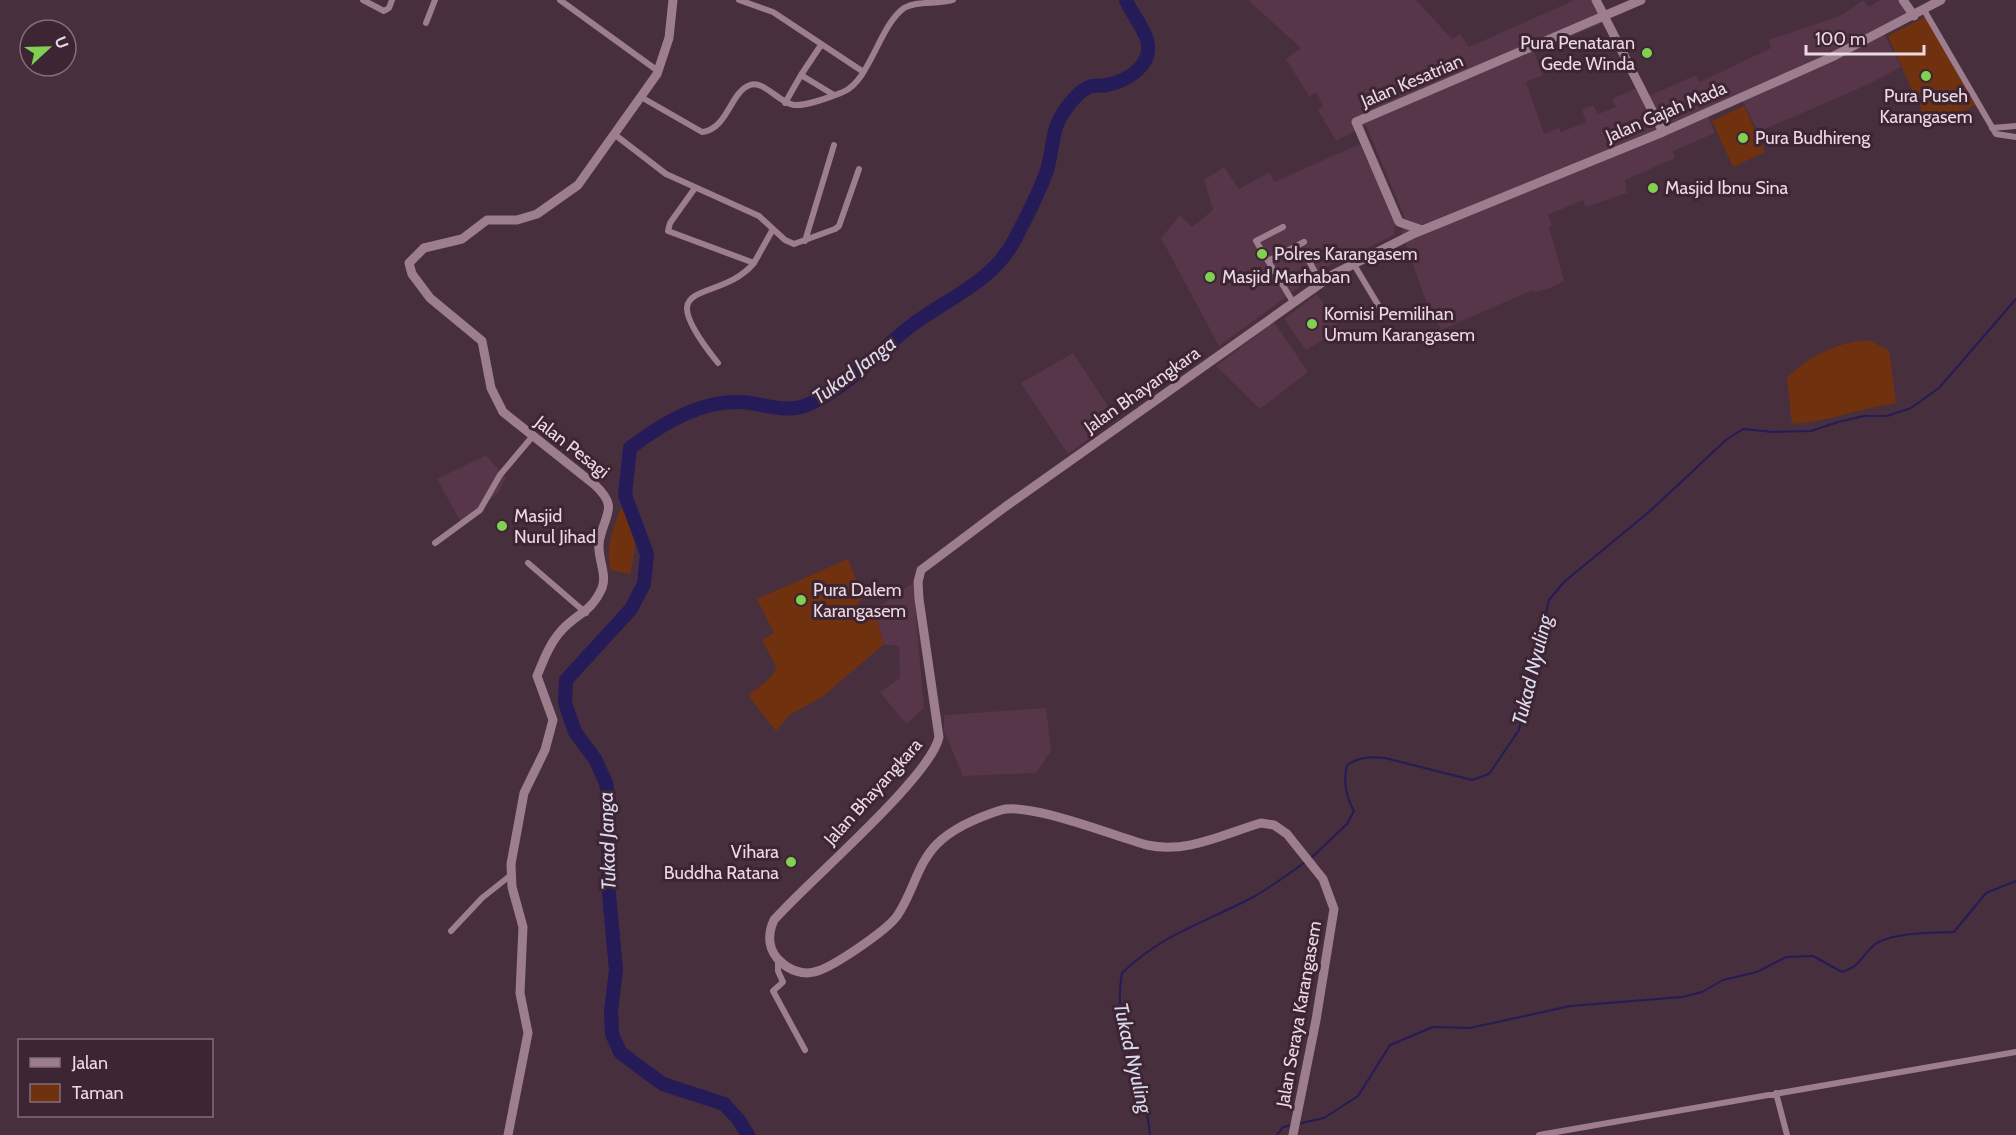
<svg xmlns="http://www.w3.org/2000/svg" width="2016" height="1135" font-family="Cabin,sans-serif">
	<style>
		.built { fill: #563648 }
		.green { fill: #70310f }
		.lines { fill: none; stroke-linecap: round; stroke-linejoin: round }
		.stream { stroke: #241b58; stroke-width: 2 }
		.river { stroke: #241b58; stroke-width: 14 }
		.street { stroke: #9c7e8e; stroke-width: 6 }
		.secondary { stroke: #9c7e8e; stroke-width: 9 }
		.poi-dot { fill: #80d051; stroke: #3e2533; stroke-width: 2 }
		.labels { text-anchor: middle; stroke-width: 6; stroke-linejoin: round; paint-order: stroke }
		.poi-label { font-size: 18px; fill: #ebdae3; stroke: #3e2533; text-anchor: start }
		.street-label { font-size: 18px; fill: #ebdae3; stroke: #3e2533 }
		.water-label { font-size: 20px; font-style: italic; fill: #dadbef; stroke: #3e2533 }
	</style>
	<rect width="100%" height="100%" fill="#482f3d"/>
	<path class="built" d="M1248,0h168l36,39 8,-5 9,13 106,-47h25l10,20 -76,32 9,23 -17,7 18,52 15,-6 2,4 25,-10 -4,-12 11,-5 5,9 18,-7 -4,-8 29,-13 6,11 49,-22 4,7 71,-34 -2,-8 71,-24 23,-16 6,7 11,-7h18l12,15 -28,15 19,37 -34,18 -109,47 -16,-32 -34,17 7,16 -42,18 2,7 -50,22 2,13 -41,14 -3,-7 -35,15 4,10 -3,2 15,54 -16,8 -14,3 -1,-2 -92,40 -15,-29 -24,-67 2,-18 -38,-91 -30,16 -18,-31 5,-4 -6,-13 -8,3 -23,-37 15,-11z
		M1360,144l35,78 -1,13 -67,32 -108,79 -58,-108 19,-23 12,12 21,-17 -9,-30 20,-13 15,22 31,-17 4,10z
		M1317,294l24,35 -35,21 -22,-31z
		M1274,322l34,50 -48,37 -44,-43z
		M1073,353l43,65 -48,36 -47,-71z
		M486,455l20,23 -8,15 -36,31 -25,-45z
		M913,583l11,125 -18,16 -26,-32 20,-14 -1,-32 -15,-2 -10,-34z
		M1046,708l5,43 -15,22 -73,3 -19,-45v-16z"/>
	<path class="green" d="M1925,17l51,88 -47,22 -41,-91z
		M1744,106l21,46 -32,15 -21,-46z
		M1868,340l21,10 7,53c-35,5 -69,19 -104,21l-5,-46c23,-23 49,-35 81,-38z
		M621,508c20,20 14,40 9,66l-19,-4c-6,-24 2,-40 10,-62z
		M848,559l15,39 -10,10 6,10 15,-8 10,34 -62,53 -33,18 -13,16 -28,-36 20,-15 9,-12 -15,-28 12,-7 -17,-34z"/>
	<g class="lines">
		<path class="stream" d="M1310,859l37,-35 7,-13c-8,-14 -11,-31 -7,-46 13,-8 23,-9 38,-7l87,22 17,-6 30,-44 30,-130 15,-18 86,-71 76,-71 17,-11 30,3 38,-1 27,-9 26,-6h23l24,-8 28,-20 77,-89
			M1297,1124l27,-6 34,-22 32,-51 43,-18 37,1 100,-22 112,-9 20,-5 21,-12 34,-8 29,-15 27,-1 29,16c19,-6 18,-15 32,-27 17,-13 59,-12 80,-13l32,-39 30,-12
			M1150,1135c-5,-56 -39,-104 -28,-162 43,-41 83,-50 133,-77 17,-10 34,-22 50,-34
			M1277,1135l6,-8 9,-2"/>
		<path class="river" d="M748,1135l-10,-16 -14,-15 -61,-20 -25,-18 -18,-14 -8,-18 -1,-23 5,-41 -8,-87 1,-81 -3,-19 -11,-24 -20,-27 -10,-29 1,-23 65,-71 13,-25 3,-30 -22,-59 5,-47c31,-24 70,-48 110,-46 23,1 45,12 67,3 41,-17 71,-54 105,-80 36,-27 82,-44 103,-86 11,-21 23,-44 31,-66 7,-19 5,-43 17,-60 6,-9 16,-22 26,-26 5,-2 12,-1 18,-2 20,-4 47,-20 40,-45 -4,-14 -16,-27 -21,-40"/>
		<path class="street" d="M363,0l21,11 5,-3 3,-8
			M560,0l98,71
			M739,0l34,12 89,59
			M1924,10l72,124 20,3
			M426,23l9,-23
			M801,75l20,-30
			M641,97l61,35c26,-3 28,-40 48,-47 14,-5 29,18 44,20 14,1 36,-8 49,-13 27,-11 36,-66 61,-84 14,-8 33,-3 49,-8
			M785,103l16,-28 33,20
			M1992,128l24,-2
			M614,134l52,40 93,42 26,24 9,4 41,-15 4,-3 20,-57
			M695,188l-25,35 -2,8 86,32c-37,44 -108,10 -36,100
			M1283,227l-27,14 37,61
			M805,241l29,-96
			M1306,255l14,27
			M1268,261l36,-19
			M754,263l19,-34
			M1353,263l27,45
			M435,543l45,-33 20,-35 32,-38
			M528,563l58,50
			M451,931l31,-33 29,-23
			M778,960v11l5,11 -10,9 32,59
			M1776,1093l11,42
			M1539,1135l477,-83"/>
		<path class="secondary" d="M1596,0l67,132
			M1903,0l11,16
			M1422,230l-23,-8 -43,-100 285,-122
			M508,1135l20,-102 -8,-40 3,-66 -11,-40 -1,-23 13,-71 21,-43 8,-30 -16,-44c6,-15 13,-33 24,-45 16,-18 30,-18 41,-43 6,-15 -7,-33 -2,-50 6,-26 18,-31 -5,-53l-92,-73 -12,-24 -9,-47 -52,-43 -18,-24 -3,-11 15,-15 38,-9 25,-19h30l20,-6 41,-29 79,-111 12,-36 4,-38
			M1293,1135l23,-115 18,-111 -11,-30 -36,-45 -13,-9 -13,-2c-38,11 -74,31 -114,22 -33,-9 -117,-43 -146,-35 -22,7 -48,18 -64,34 -20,20 -24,49 -40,72 -10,14 -66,53 -83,56 -11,3 -25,-2 -33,-10 -13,-11 -14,-27 -7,-42 32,-37 157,-143 165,-183l-20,-138 -1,-17 3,-12 84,-63 329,-233 79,-40 250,-102 169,-75 109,-57"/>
	</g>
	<g class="poi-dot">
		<circle cx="1647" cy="53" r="6"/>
		<circle cx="1926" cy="76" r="6"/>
		<circle cx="1743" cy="138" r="6"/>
		<circle cx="1653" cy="188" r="6"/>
		<circle cx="1262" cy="254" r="6"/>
		<circle cx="1210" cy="277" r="6"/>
		<circle cx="1312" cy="324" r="6"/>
		<circle cx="502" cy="526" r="6"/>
		<circle cx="801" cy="600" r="6"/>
		<circle cx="791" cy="862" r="6"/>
	</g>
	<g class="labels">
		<g class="poi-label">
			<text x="1635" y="49" text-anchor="end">Pura Penataran<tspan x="1635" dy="21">Gede Winda</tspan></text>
			<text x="1926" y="102" text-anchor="middle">Pura Puseh<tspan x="1926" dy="21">Karangasem</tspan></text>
			<text x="1755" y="144">Pura Budhireng</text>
			<text x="1665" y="194">Masjid Ibnu Sina</text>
			<text x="1274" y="260">Polres Karangasem</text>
			<text x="1222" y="283">Masjid Marhaban</text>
			<text x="1324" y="320">Komisi Pemilihan<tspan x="1324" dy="21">Umum Karangasem</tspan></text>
			<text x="514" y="522">Masjid<tspan x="514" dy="21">Nurul Jihad</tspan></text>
			<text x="813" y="596">Pura Dalem<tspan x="813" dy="21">Karangasem</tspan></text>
			<text x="779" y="858" text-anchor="end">Vihara<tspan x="779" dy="21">Buddha Ratana</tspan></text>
		</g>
		<g class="street-label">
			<text transform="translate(1412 81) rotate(-23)" y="6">Jalan Kesatrian</text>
			<text transform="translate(1666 112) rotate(-23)" y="6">Jalan Gajah Mada</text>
			<text transform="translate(1142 390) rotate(-35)" y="6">Jalan Bhayangkara</text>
			<text transform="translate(572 447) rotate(38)" y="6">Jalan Pesagi</text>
			<text transform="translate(873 792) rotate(-48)" y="6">Jalan Bhayangkara</text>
			<text transform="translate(1299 1014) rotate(-80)" y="6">Jalan Seraya Karangasem</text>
		</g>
		<g class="water-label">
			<text transform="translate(854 370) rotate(-37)" y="7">Tukad Janga</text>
			<text transform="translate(1532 670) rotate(-76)" y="7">Tukad Nyuling</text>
			<text transform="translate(607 841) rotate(-92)" y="7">Tukad Janga</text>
			<text transform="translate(1133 1058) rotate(77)" y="7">Tukad Nyuling</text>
		</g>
	</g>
	<rect x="18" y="1039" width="195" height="78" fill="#3e2533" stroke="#836d79" stroke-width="1.5"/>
	<rect x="30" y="1058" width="30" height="9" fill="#9c7e8e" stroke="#836d79" stroke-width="1.5"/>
	<text x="72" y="1069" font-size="18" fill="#ebdae3">Jalan</text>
	<rect x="30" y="1084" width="30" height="18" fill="#70310f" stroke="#836d79" stroke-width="1.5"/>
	<text x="72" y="1099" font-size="18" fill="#ebdae3">Taman</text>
	<g transform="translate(48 48) rotate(68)"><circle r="28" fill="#3e2533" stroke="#836d79" stroke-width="1.5"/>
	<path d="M0-4.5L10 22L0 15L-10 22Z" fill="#80d051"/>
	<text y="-9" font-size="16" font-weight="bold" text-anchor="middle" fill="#ebdae3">U</text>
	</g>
	<path d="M1806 45v9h118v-9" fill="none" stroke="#ebdae3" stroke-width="3"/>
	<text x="1815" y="45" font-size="18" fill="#ebdae3" stroke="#3e2533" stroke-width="4.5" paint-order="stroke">100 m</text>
</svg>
